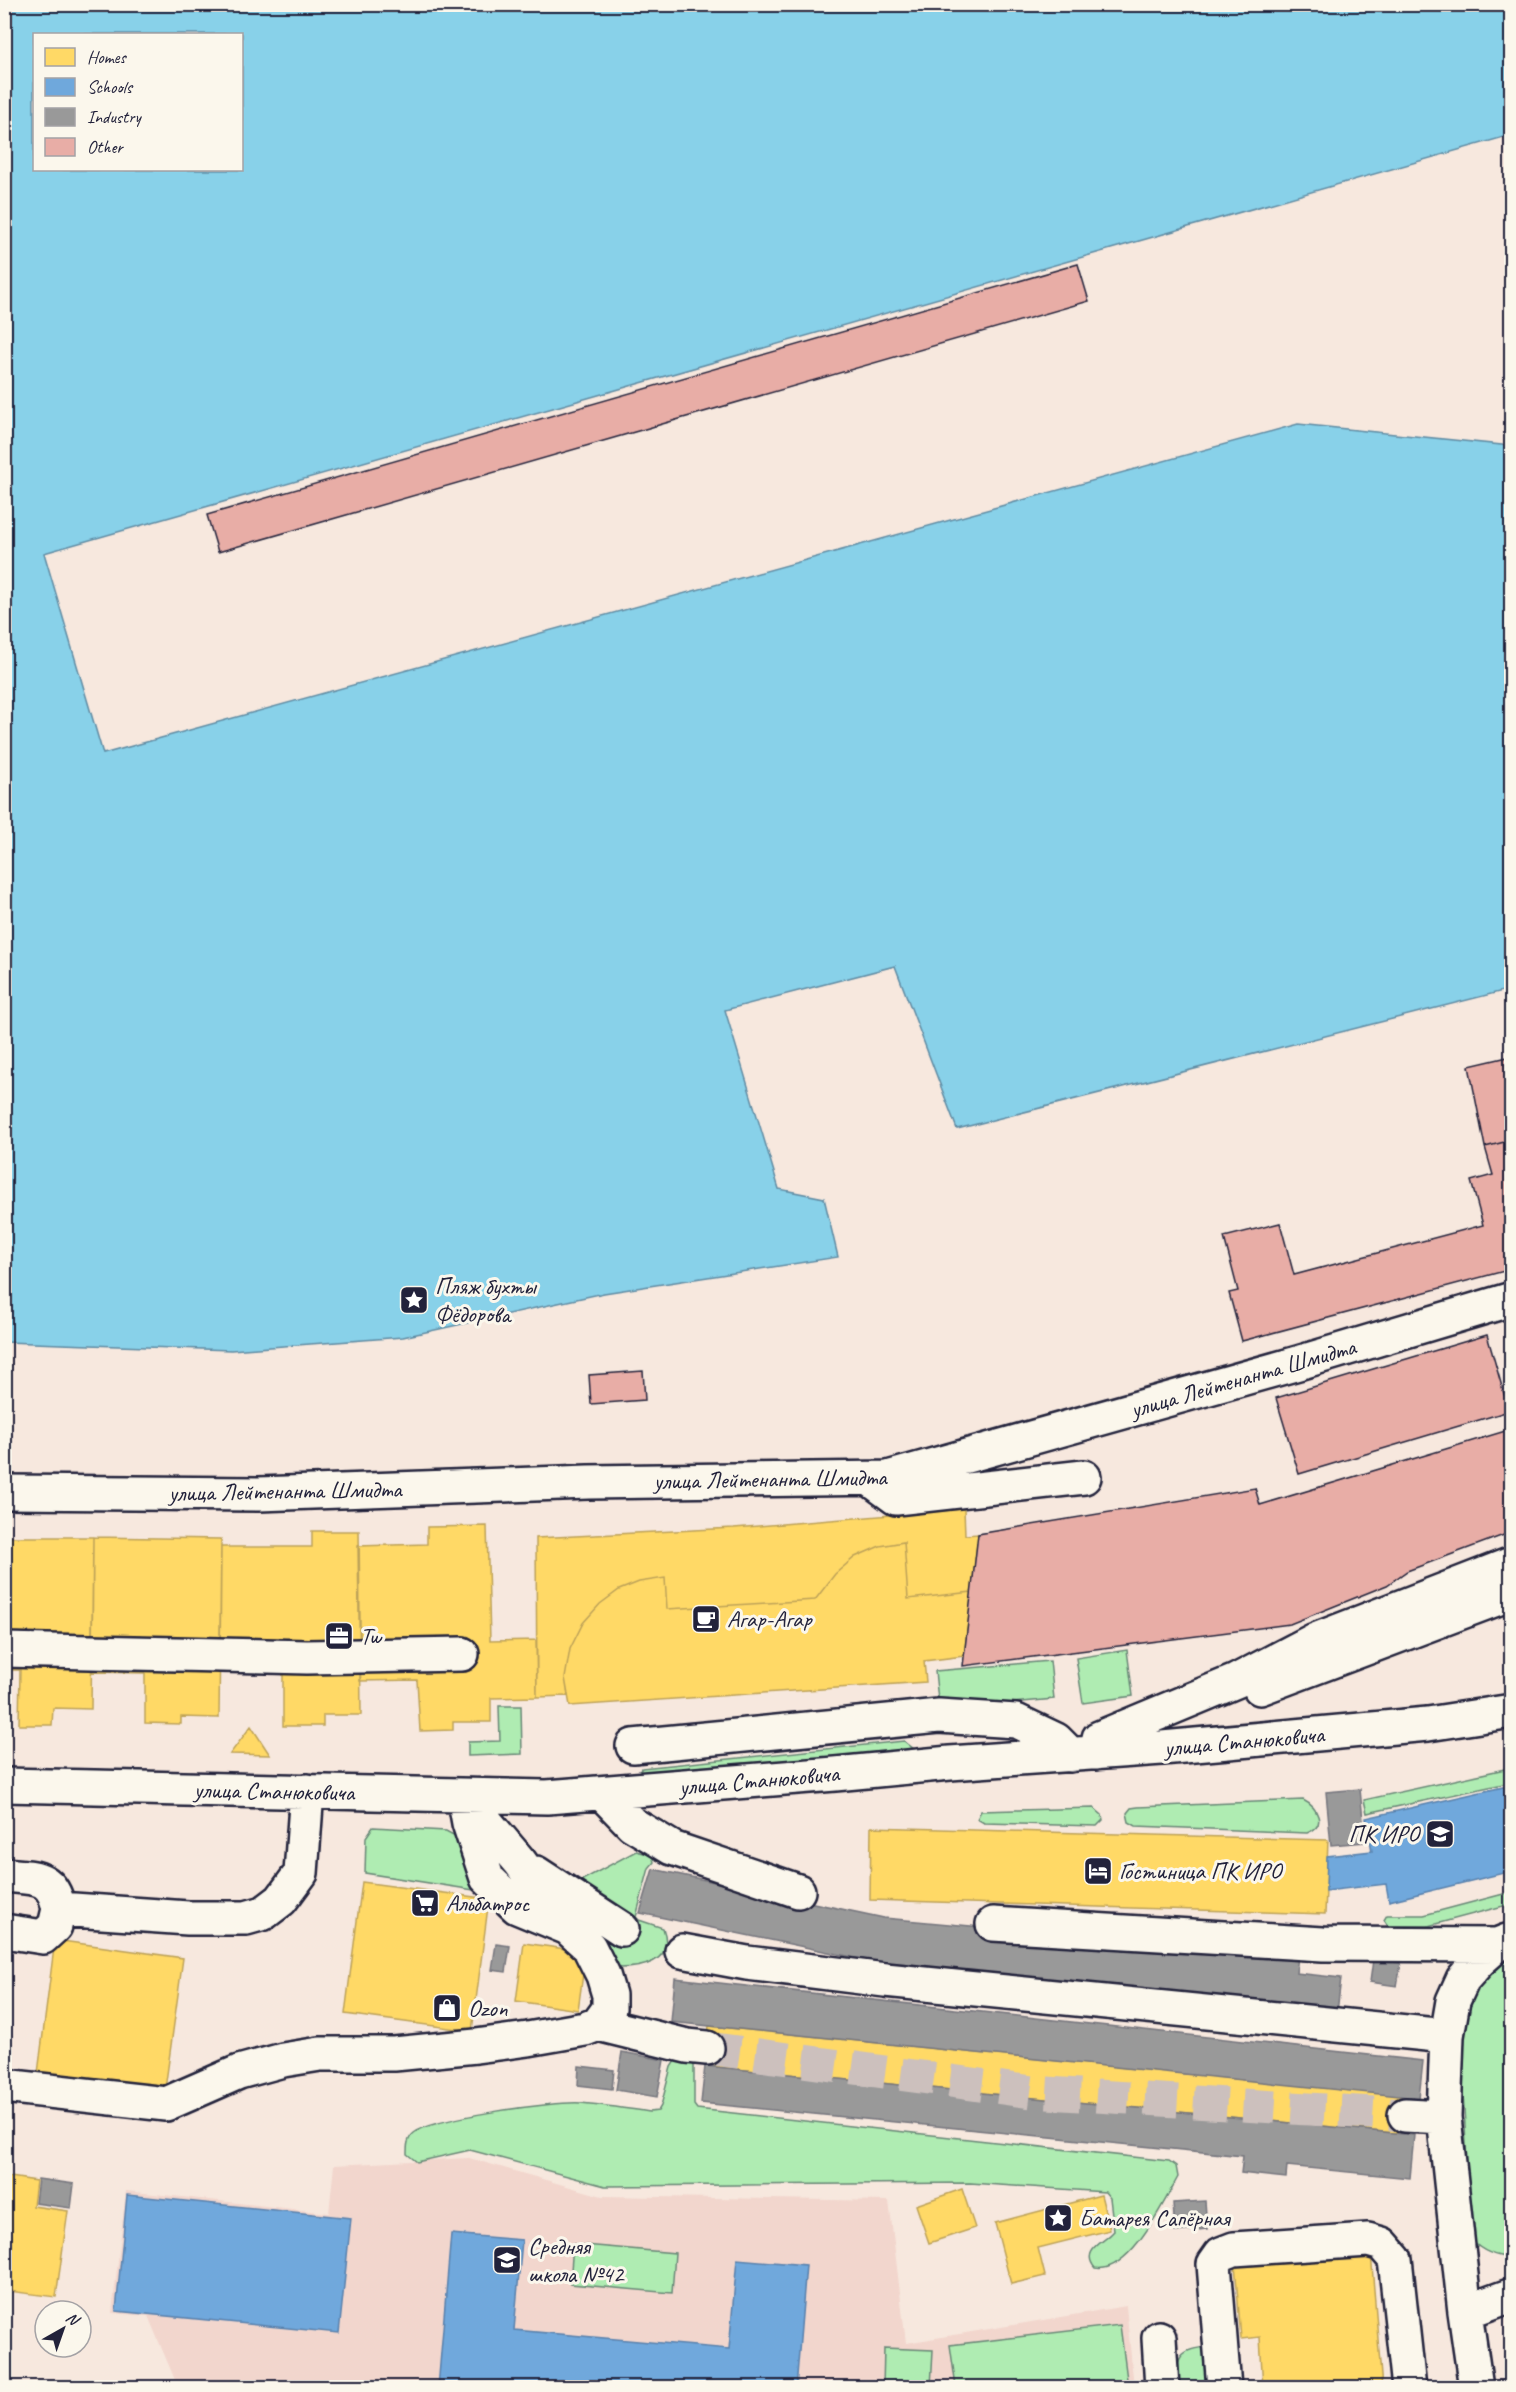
<svg xmlns="http://www.w3.org/2000/svg" width="1516" height="2392" font-family="Caveat,sans-serif">
	<style>
		.built { fill: #f2d6cd }
		.green { fill: #afecb2; stroke: #688776; stroke-width: 1.5 }
		.water { fill: #88d1e9; stroke: #5f8ba3; stroke-width: 1.5; fill-rule: evenodd }
		.homes { fill: #ffd966; stroke: #bda259; stroke-width: 1.5 }
		.schools { fill: #6fa8dc; stroke: #5880ac; stroke-width: 1.5 }
		.industry { fill: #999; stroke: #75757d; stroke-width: 1.5 }
		.building { fill: #e8ada6; stroke: #22223b; stroke-width: 1.5 }
		.lines { fill: none; stroke-linecap: round; stroke-linejoin: round }
		.minor-tunnel { stroke: #ccc0bd; stroke-width: 33; stroke-dasharray: 33 16; stroke-linecap: butt }
		.minor-casing { stroke: #22223b; stroke-width: 38 }
		.minor { stroke: #fbf7ec; stroke-width: 33 }
		.labels { text-anchor: middle; stroke-width: 6; stroke-linejoin: round; paint-order: stroke }
		.poi-label { font-size: 24px; fill: #22223b; stroke: #fbf7ec; text-anchor: start }
		.street-label { font-size: 24px; fill: #22223b; stroke: #fbf7ec }
	</style>
	<rect width="100%" height="100%" fill="#f7e8de"/>
	<filter id="ink" filterUnits="userSpaceOnUse"><feTurbulence type="fractalNoise" baseFrequency=".0167" numOctaves="2"/><feDisplacementMap in="SourceGraphic" scale="12" xChannelSelector="R" yChannelSelector="G"/><feConvolveMatrix kernelMatrix="1 2 1 2 8 2 1 2 1" color-interpolation-filters="sRGB"/></filter>
	<g filter="url(#ink)">
		<path class="built" d="M469,2158l133,38 287,5 17,142 220,-37 8,81h-956l-30,-71 -36,-3 14,-122 203,22 5,-48z"/>
		<path class="green" d="M1127,1650l6,46 -50,7 -7,-45z
			M1050,1661l4,38 -115,11 -4,-39z
			M499,1706h22l1,48 -54,2v-14l32,-1z
			M904,1741l15,12 -283,22 6,-7z
			M1505,1769l3,14 -141,30 -3,-13z
			M1303,1800c14,7 25,26 4,33l-171,-7 -7,-4 -2,-9 4,-5 7,-1z
			M1094,1808l8,7 1,5 -6,6 -113,-3 -7,-4 4,-8z
			M373,1827l73,4 15,8 26,53 -122,-19 1,-36z
			M636,1851l16,4 2,7 -5,6 -13,49 3,3 24,8c13,35 -23,41 -49,40l-43,-82z
			M1511,1892v12l-83,22h-40l-4,-6 3,-5h37z
			M1511,1952v305c-16,0 -28,-5 -40,-17 -2,-39 -4,-77 -6,-115 -4,-68 -15,-127 46,-173z
			M678,2056l14,4 2,6v39l3,4 472,52 7,5 2,11c-14,25 -49,98 -83,91 -15,-18 9,-25 19,-37l-4,-33 -5,-6 -135,-9 -365,3 -135,-36 -53,12 -10,-8c0,-8 0,-15 7,-21 18,-15 141,-32 167,-30 23,2 47,6 69,9l8,-1 3,-5 10,-39z
			M573,2244l102,9 -3,40 -102,-9z
			M1120,2325l8,62h-172l-6,-42z
			M1210,2347l-2,40 -29,1c-5,-31 1,-40 31,-41z
			M884,2348l49,2 -2,37h-48z"/>
		<path class="water" d="M5,4l1506,1v130l-1467,418 59,201 1195,-330 213,22v543l-554,140 -62,-163 -170,44 54,179 45,9 14,59 -234,36 -201,44 -172,13 -226,-8zM34,34h208v136h-208z"/>
		<path class="homes" d="M964,1509l1,26 13,-1 -6,58 -64,7 -4,-57 -24,4 -25,11 -20,17 -20,26 -148,9 -2,-31 -26,4 -20,8 -19,14 -17,19 -13,26 -5,29 3,18 -31,1 -1,-159 198,-10z
			M487,1526l3,115 46,-1 1,57 -46,1v24h-38v8l-33,1 -3,-51 -57,1 -2,-135 69,-2v-17z
			M312,1531h47l2,184h-38v11h-40v-55l-63,-1 1,-123h91z
			M4,1537h89l-2,172 -38,-1 -1,17h-33l1,-55h-16z
			M93,1537l128,2 -2,179 -38,-1v7l-36,-1v-50l-53,-1z
			M904,1542l4,57 64,-7 -8,64 -40,5 2,21 -356,24 -5,-28 5,-29 13,-26 17,-19 19,-14 20,-8 26,-4 2,31 148,-9 20,-26 20,-17 25,-11z
			M251,1726l19,29 -40,-1z
			M871,1827l457,13 -3,74 -455,-14z
			M362,1882l127,17 -17,132 -127,-17z
			M55,1940l128,18 -18,131 -127,-16z
			M524,1943l62,9 -8,58 -62,-9z
			M709,2026l698,70 -3,38 -699,-68z
			M4,2176l32,5 -3,25 35,5 -12,86 -47,-6 -2,21h-3z
			M962,2189l13,39 -46,15 -13,-38z
			M1101,2195l9,35 -72,18 7,28 -34,8 -16,-61z
			M1371,2253l11,135h-119l-3,-51 -19,2 -6,-75z"/>
		<path class="schools" d="M1512,1785v86l-123,30 -3,-17 -60,7 1,-35 45,-5 -6,-33z
			M127,2195l224,23 -12,115 -223,-22z
			M451,2234l71,6 -8,90 215,19 8,-90 69,6 -10,123h-358z"/>
		<path class="industry" d="M1360,1789l5,53 -34,3 -5,-53z
			M653,1869l231,49 414,38 -2,17 45,5 -4,34 -456,-49 -241,-50z
			M496,1944l14,2 -4,26 -14,-2z
			M1373,1960l28,3 -4,23 -27,-4z
			M675,1978l748,83 -4,37 -748,-76z
			M622,2052l42,8 -7,37 -41,-7z
			M579,2066l35,4 -2,19 -34,-4z
			M705,2066l709,69 -4,43 -123,-12 -1,12 -45,-5 2,-17 -542,-53z
			M38,2179l36,5 -3,24 -36,-5z
			M1205,2201l2,28 -32,3 -2,-29z
			M4,2378l15,10h-15z"/>
		<path class="building" d="M1078,264l11,37 -871,251 -11,-37z
			M1512,1056v84l-27,7 -16,-81z
			M1512,1140v129l-270,72 -13,-48 9,-2 -14,-54 56,-14 14,52 189,-50 -12,-44 22,-6 -8,-28z
			M1487,1335l22,76 -210,63 -23,-76z
			M643,1371l2,29 -54,4 -2,-29z
			M1512,1429v103l-105,39 -20,14 -97,39 -327,42 15,-132 277,-46 5,17z"/>
		<g class="lines">
			<path class="minor-tunnel" d="M707,2048l325,44 373,23"/>
			<g class="minor-casing">
				<path id="minor" d="M870,1479l26,19 188,-21
					M4,1492l255,2 329,-12 300,-4 410,-115 214,-64
					M4,1650l303,7 155,-3
					M1260,1688l252,-95
					M633,1746l306,-30 77,5 40,19 15,15
					M1096,1753l3,-15 137,-57 77,-40 196,-76
					M4,1785l543,12 288,-23 115,-11 212,-15 266,-24 84,-13
					M602,1793l30,31 40,24 126,43
					M465,1801l4,22 18,55 30,29 51,21
					M536,1873l86,56
					M4,1875c30,3 48,-1 55,34l129,9h58l18,-5 17,-13 20,-27 6,-82
					M993,1924l330,20 174,1
					M4,1931l39,6 12,-11 4,-17
					M682,1951l65,12 138,17 562,56
					M598,2024l89,22 20,2
					M4,2086l162,18 73,-32 44,-12 37,-6h74l82,-8 52,-7 57,-10 13,-5 11,-15v-14l-6,-20 -14,-28 -21,-19 -48,-66 -56,-66
					M1405,2115l39,2
					M1465,2312l47,-17
					M1159,2338l3,50
					M1224,2388l-10,-124 7,-10 13,-5 134,-9 14,4 13,15 14,129
					M1476,2388l-11,-76 -21,-195 3,-81 6,-35 10,-22 16,-18 18,-16 10,-4"/>
			</g>
			<use href="#minor" class="minor"/>
		</g>
	</g>
	<defs>
		<g id="sight-square" transform="scale(1.5)"><rect x="-9" y="-9" width="18" height="18" rx="4" fill="#22223b" stroke="#fbf7ec"/><path d="M0-6L1.8-2.2L6-1.7L2.9 1.2L3.7 5.4L0 3.3L-3.7 5.4L-2.9 1.2L-6-1.7L-1.8-2.2Z" fill="#fff"/></g>
		<g id="cafe-square" transform="scale(1.5)"><rect x="-9" y="-9" width="18" height="18" rx="4" fill="#22223b" stroke="#fbf7ec"/><path d="M-5.5-4.5H6V0H3Q3 3.5 0 3.5H-2.5Q-5.5 3.5-5.5 0ZM3-3.2v2h1.7v-2ZM-6 4.5H4V6H-6Z" fill="#fff"/></g>
		<g id="office-square" transform="scale(1.5)"><rect x="-9" y="-9" width="18" height="18" rx="4" fill="#22223b" stroke="#fbf7ec"/><path d="M-6-3h4V-5.5h4V-3h4V5H-6ZM-1-4.5V-3h2v-1.5ZM-6 0V1H6V0Z" fill="#fff"/></g>
		<g id="university-square" transform="scale(1.5)"><rect x="-9" y="-9" width="18" height="18" rx="4" fill="#22223b" stroke="#fbf7ec"/><path d="M0-5L7-2L0 1L-7-2ZM-4 1L0 2.5L4 1V4Q0 6-4 4Z" fill="#fff"/></g>
		<g id="hotel-square" transform="scale(1.5)"><rect x="-9" y="-9" width="18" height="18" rx="4" fill="#22223b" stroke="#fbf7ec"/><path d="M-6-4.5h1.5V1H6V5H4.5V3h-9V5H-6ZM-4 0a1.8 1.8 0 1 1 3.6 0ZM.5 0V-2.5h3Q6-2.5 6 0Z" fill="#fff"/></g>
		<g id="supermarket-square" transform="scale(1.5)"><rect x="-9" y="-9" width="18" height="18" rx="4" fill="#22223b" stroke="#fbf7ec"/><path d="M-6-5.5h2.5l.6 2H6L4.5 2H-2.5L-4.4-4H-6ZM-1.5 3.2a1.3 1.3 0 1 0 .1 0ZM3 3.2a1.3 1.3 0 1 0 .1 0Z" fill="#fff"/></g>
		<g id="shop-square" transform="scale(1.5)"><rect x="-9" y="-9" width="18" height="18" rx="4" fill="#22223b" stroke="#fbf7ec"/><path d="M-5-2.5h2.3a2.7 3.5 0 0 1 5.4 0H5L5.5 6h-11ZM-1.5-2.5h3a1.5 2.3 0 0 0-3 0Z" fill="#fff"/></g>
		<g id="school-square" transform="scale(1.5)"><rect x="-9" y="-9" width="18" height="18" rx="4" fill="#22223b" stroke="#fbf7ec"/><path d="M0-5L7-2L0 1L-7-2ZM-4 1L0 2.5L4 1V4Q0 6-4 4Z" fill="#fff"/></g>
	</defs>
	<g fill-rule="evenodd">
		<use href="#sight-square" x="414" y="1300"/>
		<use href="#cafe-square" x="706" y="1619"/>
		<use href="#office-square" x="339" y="1636"/>
		<use href="#university-square" x="1440" y="1834"/>
		<use href="#hotel-square" x="1098" y="1871"/>
		<use href="#supermarket-square" x="425" y="1903"/>
		<use href="#shop-square" x="447" y="2008"/>
		<use href="#sight-square" x="1058" y="2218"/>
		<use href="#school-square" x="507" y="2260"/>
	</g>
	<g class="labels">
		<g class="poi-label">
			<text x="435" y="1294">Пляж бухты<tspan x="435" dy="28">Фёдорова</tspan></text>
			<text x="727" y="1627">Агар-Агар</text>
			<text x="360" y="1644">Tw</text>
			<text x="1419" y="1842" text-anchor="end">ПК ИРО</text>
			<text x="1119" y="1879">Гостиница ПК ИРО</text>
			<text x="446" y="1911">Альбатрос</text>
			<text x="468" y="2016">Ozon</text>
			<text x="1079" y="2226">Батарея Сапёрная</text>
			<text x="528" y="2254">Средняя<tspan x="528" dy="28">школа №42</tspan></text>
		</g>
		<g class="street-label">
			<text transform="translate(1243 1378) rotate(-16)" y="8">улица Лейтенанта Шмидта</text>
			<text transform="translate(770 1479) rotate(-1)" y="8">улица Лейтенанта Шмидта</text>
			<text transform="translate(285 1491) rotate(-1)" y="8">улица Лейтенанта Шмидта</text>
			<text transform="translate(1244 1741) rotate(-5)" y="8">улица Станюковича</text>
			<text transform="translate(759 1780) rotate(-5)" y="8">улица Станюковича</text>
			<text transform="translate(274 1791) rotate(1)" y="8">улица Станюковича</text>
		</g>
	</g>
	<rect width="1516" height="2392" fill="none" stroke="#fbf7ec" stroke-width="24"/>
	<rect x="12" y="12" width="1492" height="2368" fill="none" stroke="#22223b" stroke-width="2" filter="url(#ink)"/>
	<rect x="33" y="33" width="210" height="138" fill="#fbf7ec" stroke="#a4a2a5" stroke-width="1.5"/>
	<rect x="45" y="48" width="30" height="18" fill="#ffd966" stroke="#a4a2a5" stroke-width="1.5"/>
	<text x="87" y="63" font-size="18" fill="#22223b">Homes</text>
	<rect x="45" y="78" width="30" height="18" fill="#6fa8dc" stroke="#a4a2a5" stroke-width="1.5"/>
	<text x="87" y="93" font-size="18" fill="#22223b">Schools</text>
	<rect x="45" y="108" width="30" height="18" fill="#999999" stroke="#a4a2a5" stroke-width="1.5"/>
	<text x="87" y="123" font-size="18" fill="#22223b">Industry</text>
	<rect x="45" y="138" width="30" height="18" fill="#e8ada6" stroke="#a4a2a5" stroke-width="1.5"/>
	<text x="87" y="153" font-size="18" fill="#22223b">Other</text>
	<g transform="translate(63 2329) rotate(40)"><circle r="28" fill="#fbf7ec" stroke="#a4a2a5" stroke-width="1.5"/>
	<path d="M0-4.5L10 22L0 15L-10 22Z" fill="#22223b"/>
	<text y="-9" font-size="16" font-weight="bold" text-anchor="middle" fill="#22223b">N</text>
	</g>
</svg>
